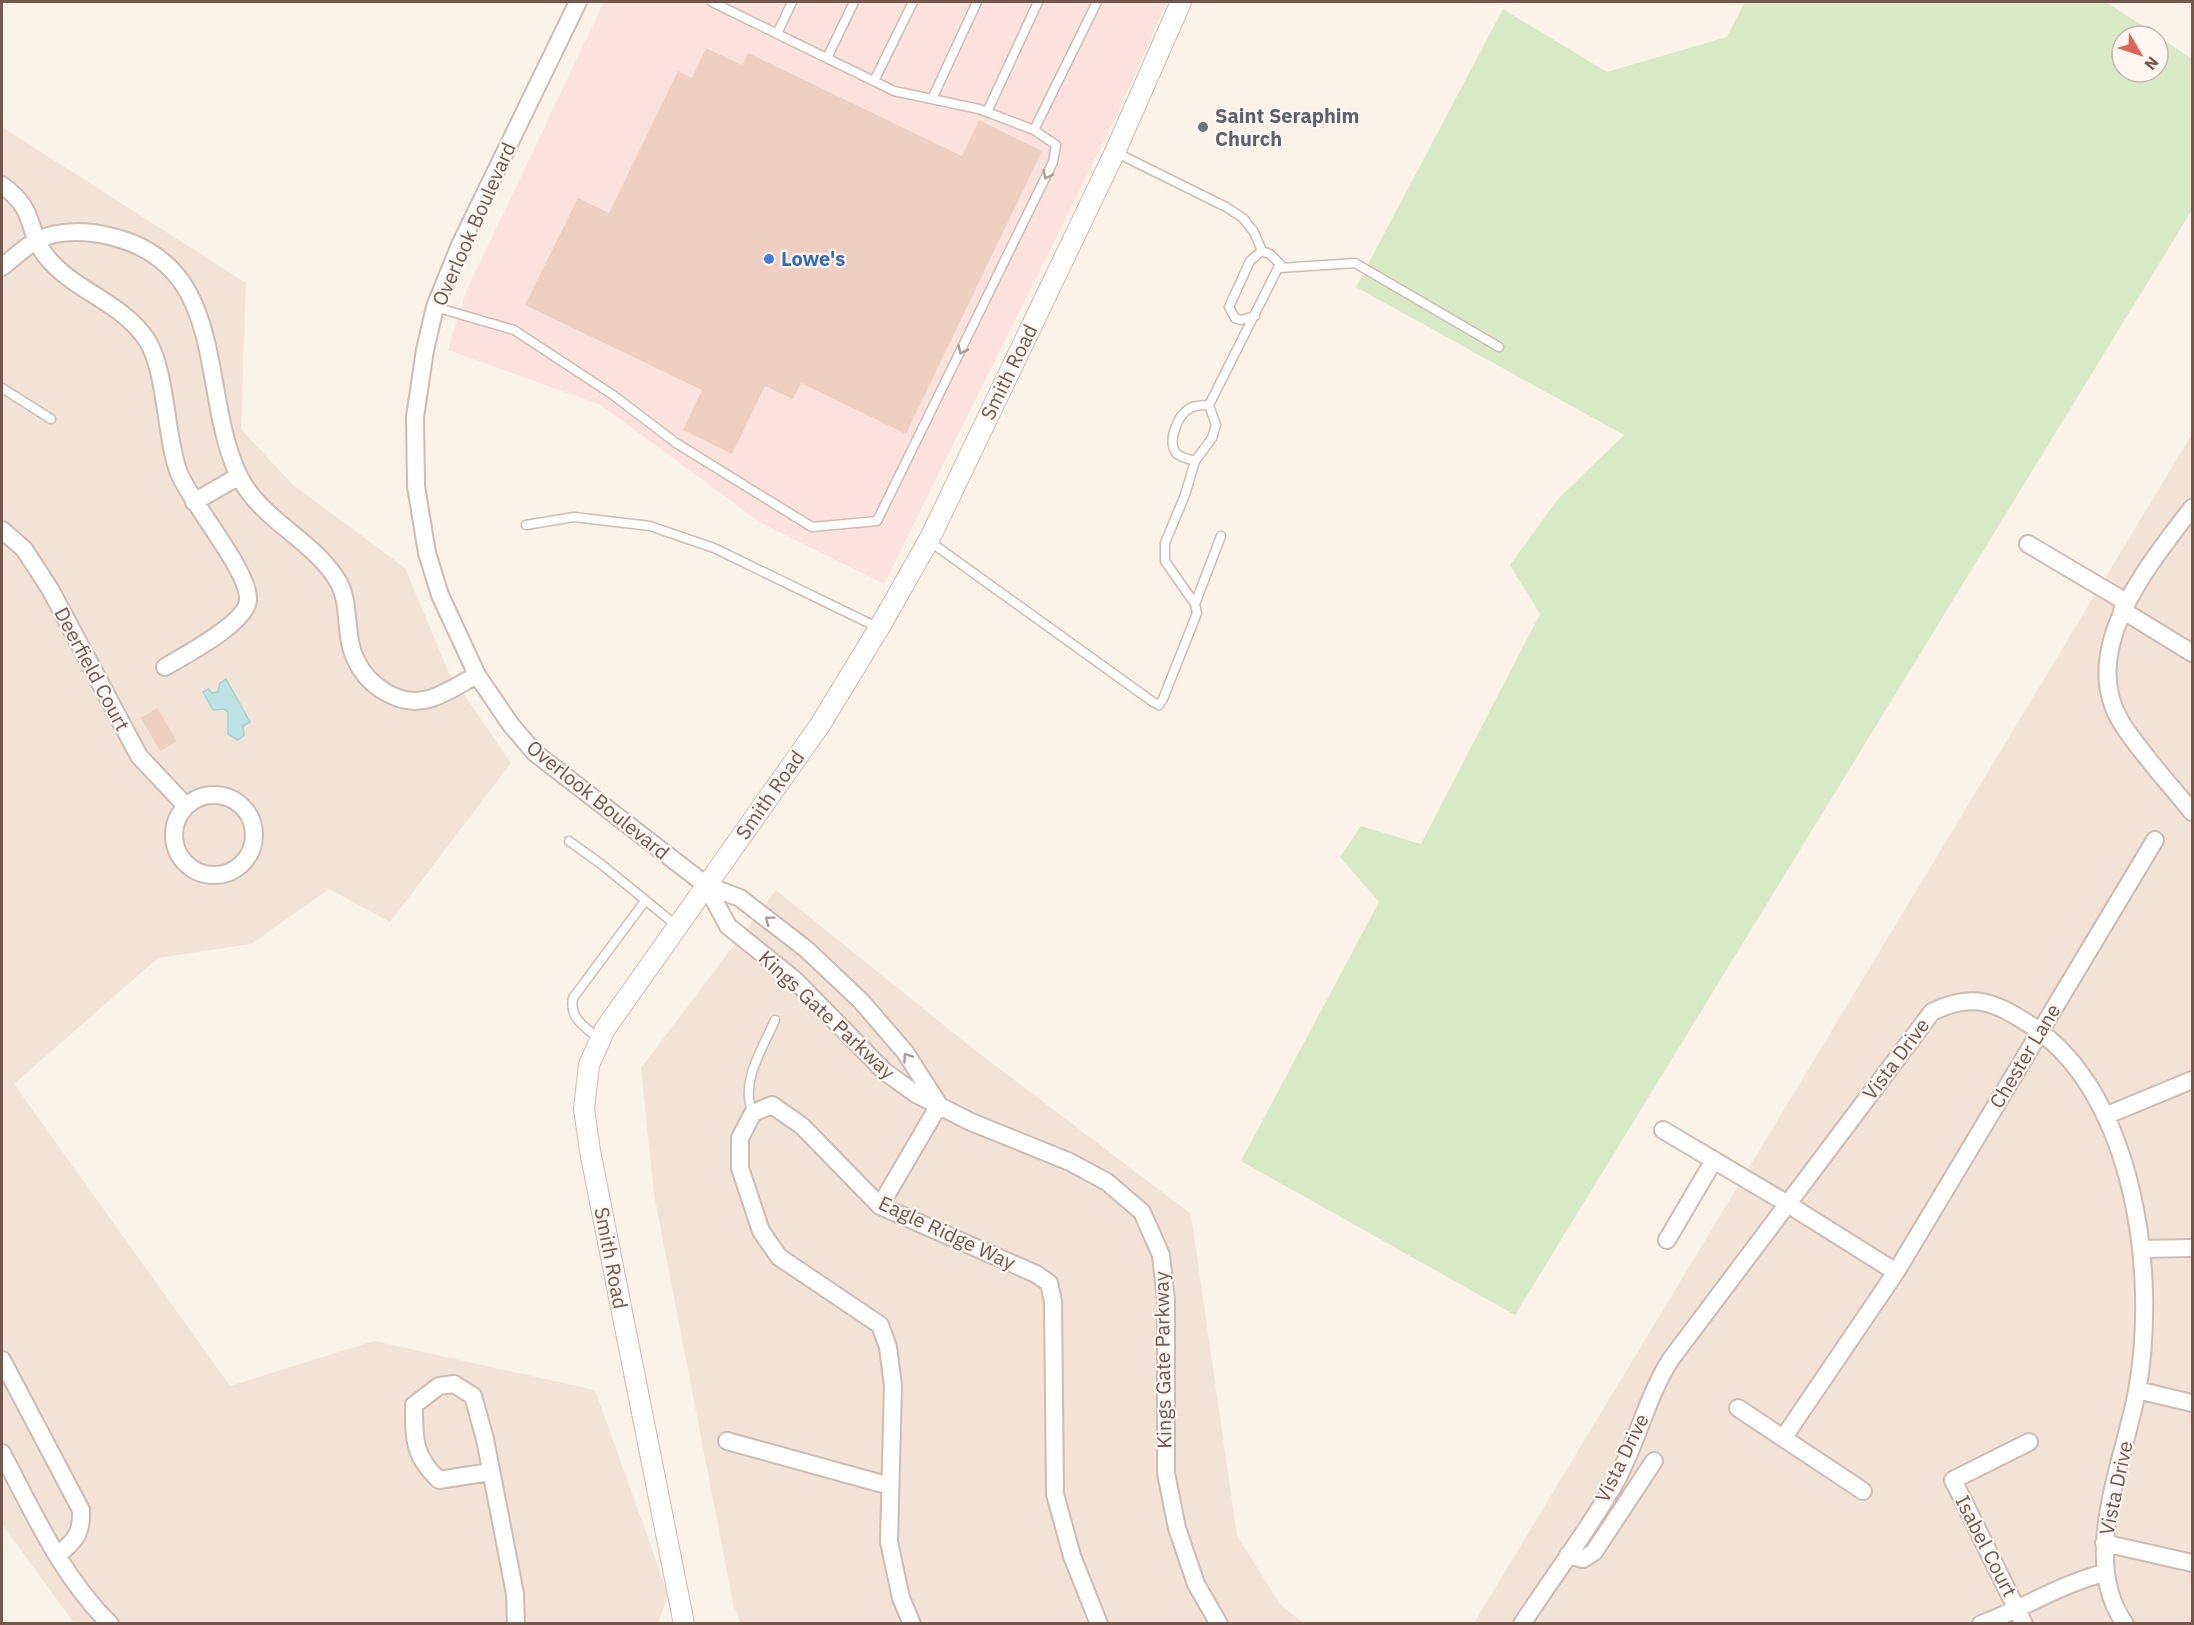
<svg xmlns="http://www.w3.org/2000/svg" width="2194" height="1625" font-family="'IBM Plex Sans',sans-serif">
	<style>
		.residential { fill: #f3e3d7 }
		.commercial { fill: #fbe2dd }
		.green { fill: #d8e9c7 }
		.water { fill: #bde3e4; stroke: #a4d3d5; stroke-width: 1.5 }
		.building { fill: #efcfc1 }
		.lines { fill: none; stroke-linecap: round; stroke-linejoin: round }
		.service-casing { stroke: #cfbbb1; stroke-width: 11 }
		.minor-casing { stroke: #cfbbb1; stroke-width: 20 }
		.tertiary-casing { stroke: #cfbbb1; stroke-width: 22 }
		.service { stroke: #fff; stroke-width: 8 }
		.minor { stroke: #fff; stroke-width: 16 }
		.tertiary { stroke: #fff; stroke-width: 20 }
		.oneway { stroke: #ac9a94 }
		.worship-dot { fill: #6b7280; stroke: #fef6ef; stroke-width: 2 }
		.shop-dot { fill: #3f7fe0; stroke: #fef6ef; stroke-width: 2 }
		.labels { text-anchor: middle; stroke-width: 4.5; stroke-linejoin: round; paint-order: stroke }
		.worship-label { font-size: 20px; font-weight: bold; fill: #5b616d; stroke: #fef6ef; text-anchor: start }
		.street-label { font-size: 20px; fill: #74574d; stroke: #fef6ef }
		.shop-label { font-size: 20px; font-weight: bold; fill: #366cbe; stroke: #fef6ef; text-anchor: start }
	</style>
	<rect width="100%" height="100%" fill="#fbf2e8"/>
	<path class="residential" d="M2,127l244,156 -5,146 51,55 113,84 44,105 62,90 -121,159 -61,-33 -78,55 -93,14 -144,126 216,302 144,-45 221,49 73,204 -10,29h-584l-72,-99z
		M2192,434v1189h-718z
		M776,890l195,157 220,167 46,322 43,68 23,19h-563l-7,-20 -79,-409 -13,-126z"/>
	<path class="commercial" d="M604,2h563l-52,117 -231,465 -123,-61 -160,-118 -153,-55 18,-58z"/>
	<path class="green" d="M1745,2h361l52,34h-36v36h36v-36l34,23v151l-677,1105 -274,-154 138,-259 -39,-45 21,-31 60,18 119,-230 -30,-49 48,-66 66,-64 -268,-148 147,-278 104,63 120,-35z"/>
	<path class="water" d="M226,679l24,43 -7,4 1,9 -6,5 -10,-6v-22l-4,-3 -11,1 -10,-18 5,-3 4,4 6,-1 2,-9z"/>
	<path class="building" d="M706,48l36,17 6,-12 214,103 17,-36 63,31 -136,283 -105,-51 -8,16 -28,-13 -33,68 -49,-24 19,-40 -177,-85 53,-107 31,15 69,-142 14,7z
		M157,708l20,33 -17,10 -19,-33z"/>
	<g class="lines">
		<g class="service-casing">
			<path id="service" d="M712,2l182,89 85,18 55,21 63,-128
				M777,34l15,-32
				M827,58l27,-56
				M874,81l39,-79
				M932,99l45,-97
				M987,112l51,-110
				M1280,268l75,-5 144,84
				M435,307l79,23 99,65 63,48 136,84 65,-6 176,-359 3,-17 -22,-15
				M1255,316l-14,4 -6,-2 -6,-11 21,-46 12,-10
				M2,388l49,31
				M1195,461c-6,-2 -13,-3 -18,-7 -11,-12 1,-39 13,-46 6,-3 13,-3 19,-3
				M526,525l48,-8 76,9 64,22 165,80
				M929,541l224,161 6,3 4,-6 34,-86 -2,-9 -30,-43v-18l20,-48 10,-34 17,-23 4,-13 -7,-20 71,-141 -10,-10 -8,-3 -8,-19 -11,-14 -17,-11 -111,-55
				M1195,604l26,-68
				M569,841l32,23 76,62
				M600,1039c-15,-12 -31,-20 -27,-41l72,-97
				M753,1113c-14,-30 10,-65 22,-93"/>
		</g>
		<g class="minor-casing">
			<path id="minor" d="M578,2l-118,243 -25,62 -10,43 -10,67 1,69 11,67 13,42 37,80 34,50 24,28 171,132 34,13 66,51 55,52 44,51 34,53
				M2,185c36,26 23,44 44,71 27,35 75,45 101,84 20,32 18,97 32,133 13,32 71,99 69,127 -1,23 -63,55 -83,67
				M2,267c11,-8 23,-21 36,-27 22,-11 52,-9 75,-3 116,29 86,153 125,237 22,47 76,65 101,109 12,23 5,52 16,75 12,28 46,51 77,40 15,-5 30,-15 45,-23
				M194,502l45,-26
				M2192,508c-42,55 -115,141 -71,214 20,32 48,61 71,90
				M2,530l22,19 26,40 89,167 47,50
				M2028,544l98,58
				M2122,610l70,43
				M174 835a40 40 0 1 1 80 0a40 40 0 1 1-80 0Z
				M706,885l22,41 67,54 89,91 32,23 55,28 99,40 37,20 35,30 19,43 5,46v172l11,55 19,56 23,40
				M2105,1116l87,-36
				M1663,1130l123,73 110,69
				M880,1206l59,-101
				M1667,1240l47,-80
				M2142,1249l50,-1
				M2,1360l79,150c1,23 -6,32 -24,45
				M2137,1390l55,13
				M1738,1408l125,83
				M1784,1437l112,-165 259,-432
				M727,1441l163,45
				M2,1453c31,59 60,124 108,171
				M490,1472l-51,8c-26,-24 -25,-42 -25,-75l25,-19 15,-2 19,12 12,43 30,155 1,30
				M2104,1543l88,20
				M1568,1555l15,4 11,-7 60,-91
				M912,1624l-11,-26 -12,-56 4,-156 -5,-39 -8,-22 -101,-68 -18,-26 -21,-63v-30l13,-25 19,-8 30,21 78,80 156,68 13,9 4,18 2,193 17,62 27,68
				M1522,1624c30,-46 64,-91 92,-139 23,-41 32,-87 57,-126l261,-347c42,-21 64,-9 100,14 104,69 126,252 105,365 -13,70 -58,169 -12,233
				M1981,1624c43,-16 80,-40 123,-51
				M2024,1624l-71,-144 76,-38"/>
		</g>
		<g class="tertiary-casing">
			<path id="tertiary" d="M684,1624l-94,-473 -6,-42 5,-44 16,-36 215,-304 59,-97 50,-88 186,-388 66,-150"/>
		</g>
		<use href="#service" class="service"/>
		<use href="#minor" class="minor"/>
		<use href="#tertiary" class="tertiary"/>
	</g>
	<defs><path id="oneway-chevron" d="M-2-3.5L2.5 0L-2 3.5" fill="none" stroke-width="1.6" stroke-linecap="round" stroke-linejoin="round" transform="scale(1.5)"/></defs>
	<g class="oneway">
		<use href="#oneway-chevron" transform="translate(1047 175) rotate(116)"/>
		<use href="#oneway-chevron" transform="translate(962 350) rotate(116)"/>
		<use href="#oneway-chevron" transform="translate(769 920) rotate(-143)"/>
		<use href="#oneway-chevron" transform="translate(907 1057) rotate(-124)"/>
	</g>
	<circle class="worship-dot" cx="1203" cy="127" r="6"/>
	<circle class="shop-dot" cx="769" cy="259" r="6"/>
	<g class="labels">
		<g class="worship-label">
			<text x="1215" y="123">Saint Seraphim<tspan x="1215" dy="23">Church</tspan></text>
		</g>
		<g class="street-label">
			<text transform="translate(474 224) rotate(-66)" y="7">Overlook Boulevard</text>
			<text transform="translate(1009 372) rotate(-64)" y="7">Smith Road</text>
			<text transform="translate(92 669) rotate(62)" y="7">Deerfield Court</text>
			<text transform="translate(770 795) rotate(-55)" y="7">Smith Road</text>
			<text transform="translate(598 800) rotate(39)" y="7">Overlook Boulevard</text>
			<text transform="translate(827 1015) rotate(43)" y="7">Kings Gate Parkway</text>
			<text transform="translate(2025 1056) rotate(-59)" y="7">Chester Lane</text>
			<text transform="translate(1896 1059) rotate(-53)" y="7">Vista Drive</text>
			<text transform="translate(947 1233) rotate(25)" y="7">Eagle Ridge Way</text>
			<text transform="translate(611 1258) rotate(79)" y="7">Smith Road</text>
			<text transform="translate(1163 1360) rotate(-91)" y="7">Kings Gate Parkway</text>
			<text transform="translate(1622 1458) rotate(-64)" y="7">Vista Drive</text>
			<text transform="translate(2116 1488) rotate(-78)" y="7">Vista Drive</text>
			<text transform="translate(1986 1546) rotate(63)" y="7">Isabel Court</text>
		</g>
		<g class="shop-label">
			<text x="781" y="266">Lowe's</text>
		</g>
	</g>
	<rect width="2194" height="1625" fill="none" stroke="#74574d" stroke-width="6"/>
	<g transform="translate(2140 54) rotate(129)"><circle r="28" fill="#fef6ef" stroke="#c7b6ae" stroke-width="1.5"/>
	<path d="M0-4.5L10 22L0 15L-10 22Z" fill="#de6455"/>
	<text y="-9" font-size="16" font-weight="bold" text-anchor="middle" fill="#74574d">N</text>
	</g>
</svg>
